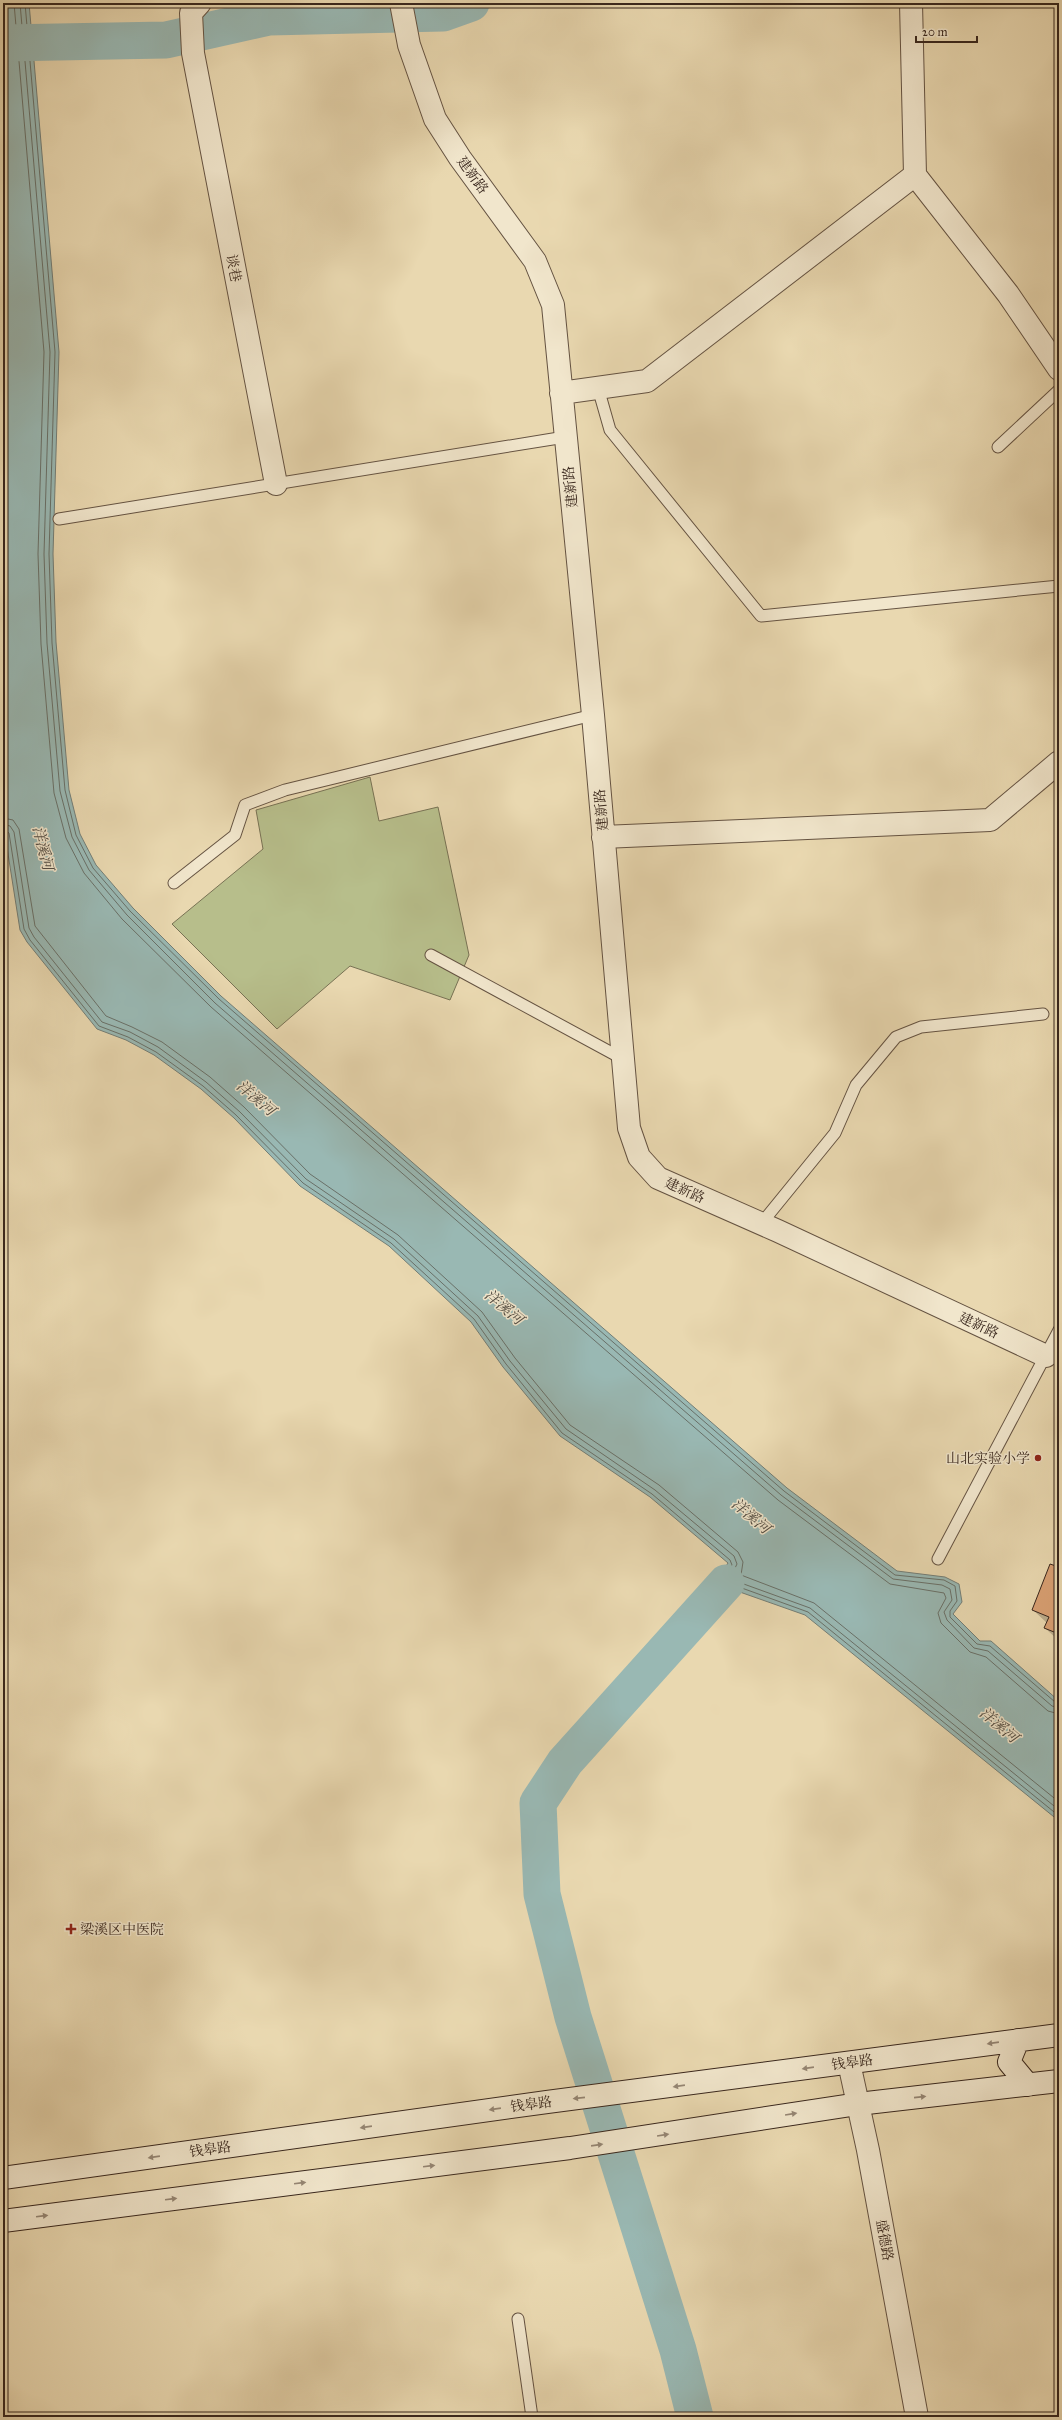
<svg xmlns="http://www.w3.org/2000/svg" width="1062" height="2420" font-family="'IM FELL Great Primer','Noto Serif SC',serif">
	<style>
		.green { fill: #b7be8b; stroke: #787254 }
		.water { fill: #99b8b3; stroke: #737e77 }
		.shadow { fill: #0003 }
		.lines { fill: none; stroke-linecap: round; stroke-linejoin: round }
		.shore { stroke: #697068; stroke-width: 1 }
		.river { stroke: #99b8b3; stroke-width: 37 }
		.building { fill: #d8a073; stroke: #39271d }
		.service-casing { stroke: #655342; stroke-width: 13 }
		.minor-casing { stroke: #655342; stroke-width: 24 }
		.tertiary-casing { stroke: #655342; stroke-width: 24 }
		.secondary-casing { stroke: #39271d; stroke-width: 24 }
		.service { stroke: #f1e6cc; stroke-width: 11 }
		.minor { stroke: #f1e6cc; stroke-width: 22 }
		.tertiary { stroke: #f1e6cc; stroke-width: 22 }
		.secondary { stroke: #f1e6cc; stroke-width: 22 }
		.oneway { fill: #958674 }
		.poi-dot { fill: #8f2418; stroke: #f1e6cc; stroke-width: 1.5 }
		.labels { text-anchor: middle; stroke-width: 3; stroke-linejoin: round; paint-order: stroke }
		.street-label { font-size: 14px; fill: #39271d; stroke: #f1e6cc }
		.poi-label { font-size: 14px; fill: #39271d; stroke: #f1e6cc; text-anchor: end }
		.water-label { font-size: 15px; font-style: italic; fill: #514b42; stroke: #f1e6cc }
	</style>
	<rect width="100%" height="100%" fill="#e9d8b0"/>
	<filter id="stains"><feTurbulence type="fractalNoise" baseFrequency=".005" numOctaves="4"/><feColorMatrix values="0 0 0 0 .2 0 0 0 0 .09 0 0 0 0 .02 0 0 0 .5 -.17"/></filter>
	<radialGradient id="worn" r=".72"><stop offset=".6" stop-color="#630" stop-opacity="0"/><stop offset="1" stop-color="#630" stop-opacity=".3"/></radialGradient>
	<path class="green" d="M370,777l9,44 59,-14 31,148 -19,45 -100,-34 -73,63 -105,-105 91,-75 -7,-39z"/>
	<path class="water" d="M3,3h26l2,23 28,326 -6,202 3,88 13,148 11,44 16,31 37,43 88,88 566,492 110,83 48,6 14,7 3,18 -9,12 27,27h11l68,60v120l-254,-206 -68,-24 -11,-8 -5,-9 7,-11 -78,-66 -90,-61 -57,-69 -32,-45 -82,-76 -89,-60 -66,-68 -33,-29 -47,-34 -28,-15 -29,-11 -70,-87 -7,-12 -17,-108z"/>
	<path class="shadow" d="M1059,1569v72l-14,-13 2,-5 -14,-13z"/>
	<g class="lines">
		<path class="shore" d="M14,3l30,349 -6,202 3,90 13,149 12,45 18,35 38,46 89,88 567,493 112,84 54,9 2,5 -8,15 3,10 29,29 16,5 62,54 11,3
			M20,3l30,349 -6,202 3,89 13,148 12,46 17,33 38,45 88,88 566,492 112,84 49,6 8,4 2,11 -8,12 3,8 27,28 14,3 64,55 7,2
			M25,3l30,349 -6,202 3,89 13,147 11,45 17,33 37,43 89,88 565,492 111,84 49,5 11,6 2,15 -7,10v6l27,27 13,2 65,56 4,1
			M3,818l10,2 6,9 16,97 71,90 26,11 30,15 48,35 34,30 66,67 88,61 84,77 33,46 55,67 89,60 79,67 5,10 -2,13 73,28 245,199
			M3,824l7,2 4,6 15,96 5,9 68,85 28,10 28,15 48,35 34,30 66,67 88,60 84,77 32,45 56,68 89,61 79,66 3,8 -5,10 9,9 69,25 249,202
			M3,829l6,4 15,96 6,11 69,86 29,11 28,15 47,34 33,29 67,68 88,60 83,76 32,45 56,69 90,61 78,66 2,5 -6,9 3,7 10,6 69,25 251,204"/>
		<path class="river" d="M3,43l163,-3 103,-23 174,-4 28,-10
			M695,2417l-17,-67 -105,-333 -31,-123 -4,-91 27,-41 161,-179"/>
	</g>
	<path class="building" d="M1050,1564l9,3v67l-15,-6 5,-11 -17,-7z"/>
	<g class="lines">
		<g class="service-casing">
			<path id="service" d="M598,388l12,42 151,186 298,-30
				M998,447l61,-57
				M59,519l506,-82
				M174,883l61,-48 10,-30 40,-15 308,-75
				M431,955l192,104
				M761,1224l74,-91 21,-48 40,-48 25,-10 122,-13
				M938,1559l121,-229
				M518,2319l14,98"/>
		</g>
		<g class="minor-casing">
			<path id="minor" d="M200,3l-9,10 2,40 83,431
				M401,3l8,42 26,74 25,39 75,103 18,44 40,410 36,413 10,29 19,21 120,53 268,125
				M911,3l4,172
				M561,393l86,-12 268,-206 93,119 51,75
				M603,837l387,-17 69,-58"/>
		</g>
		<g class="tertiary-casing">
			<path id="tertiary" d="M849,2063l19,87 49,267"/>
		</g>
		<g class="secondary-casing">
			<path id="secondary" d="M1018,2040l-9,22 19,23
				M3,2178l544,-76 512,-67
				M3,2221l567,-73 288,-44 201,-23"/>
		</g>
		<use href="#service" class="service"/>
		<use href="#minor" class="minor"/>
		<use href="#tertiary" class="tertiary"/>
		<use href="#secondary" class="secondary"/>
	</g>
	<defs><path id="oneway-solid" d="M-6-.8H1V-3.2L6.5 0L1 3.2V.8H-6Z"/></defs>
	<g class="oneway">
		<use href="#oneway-solid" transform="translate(993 2043) rotate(172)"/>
		<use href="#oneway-solid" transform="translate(808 2068) rotate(172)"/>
		<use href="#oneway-solid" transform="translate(679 2086) rotate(172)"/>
		<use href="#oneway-solid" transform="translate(920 2097) rotate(-6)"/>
		<use href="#oneway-solid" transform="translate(579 2098) rotate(174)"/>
		<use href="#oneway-solid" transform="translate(495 2109) rotate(172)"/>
		<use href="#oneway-solid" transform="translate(791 2114) rotate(-9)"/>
		<use href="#oneway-solid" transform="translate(366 2127) rotate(172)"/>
		<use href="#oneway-solid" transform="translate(663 2135) rotate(-9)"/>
		<use href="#oneway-solid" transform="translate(597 2145) rotate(-8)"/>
		<use href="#oneway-solid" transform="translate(154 2157) rotate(172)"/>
		<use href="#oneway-solid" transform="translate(429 2166) rotate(-7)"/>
		<use href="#oneway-solid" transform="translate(300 2183) rotate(-7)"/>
		<use href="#oneway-solid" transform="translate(171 2199) rotate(-7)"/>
		<use href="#oneway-solid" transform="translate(42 2216) rotate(-7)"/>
	</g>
	<g class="poi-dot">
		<circle cx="1038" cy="1458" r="4"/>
		<path d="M69 1923h4v4h4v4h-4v4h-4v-4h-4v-4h4z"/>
	</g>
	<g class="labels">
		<g class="street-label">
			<text transform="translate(473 175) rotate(54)" y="5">建新路</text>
			<text transform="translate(234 268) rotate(79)" y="5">谈巷</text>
			<text transform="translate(570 487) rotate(-96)" y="5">建新路</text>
			<text transform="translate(601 810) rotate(-95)" y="5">建新路</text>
			<text transform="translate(685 1190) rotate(24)" y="5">建新路</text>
			<text transform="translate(979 1325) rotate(25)" y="5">建新路</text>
			<text transform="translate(852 2062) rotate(-8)" y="5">钱皋路</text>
			<text transform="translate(531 2104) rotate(-8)" y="5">钱皋路</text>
			<text transform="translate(210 2149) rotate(-8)" y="5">钱皋路</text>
			<text transform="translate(885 2240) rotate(80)" y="5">盛德路</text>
		</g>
		<g class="poi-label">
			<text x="1030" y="1463">山北实验小学</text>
			<text x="80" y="1934" text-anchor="start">梁溪区中医院</text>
		</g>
		<g class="water-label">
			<text transform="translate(43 848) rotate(76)" y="5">洋溪河</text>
			<text transform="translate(256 1098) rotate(40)" y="5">洋溪河</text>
			<text transform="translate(504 1307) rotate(40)" y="5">洋溪河</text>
			<text transform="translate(751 1516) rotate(40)" y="5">洋溪河</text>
			<text transform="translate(999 1725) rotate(40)" y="5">洋溪河</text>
		</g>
	</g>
	<rect width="1062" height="2420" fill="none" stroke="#e9d8b0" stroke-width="16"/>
	<rect x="4" y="4" width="1054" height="2412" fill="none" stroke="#39271d" stroke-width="2"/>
	<rect x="8" y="8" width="1046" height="2404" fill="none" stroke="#39271d"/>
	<path d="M916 36v6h61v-6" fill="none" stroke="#39271d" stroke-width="2"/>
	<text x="922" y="36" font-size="12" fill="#39271d" stroke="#f1e6cc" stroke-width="3" paint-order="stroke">20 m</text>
	<rect width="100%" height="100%" filter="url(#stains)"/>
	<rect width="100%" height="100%" fill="url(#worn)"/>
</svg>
